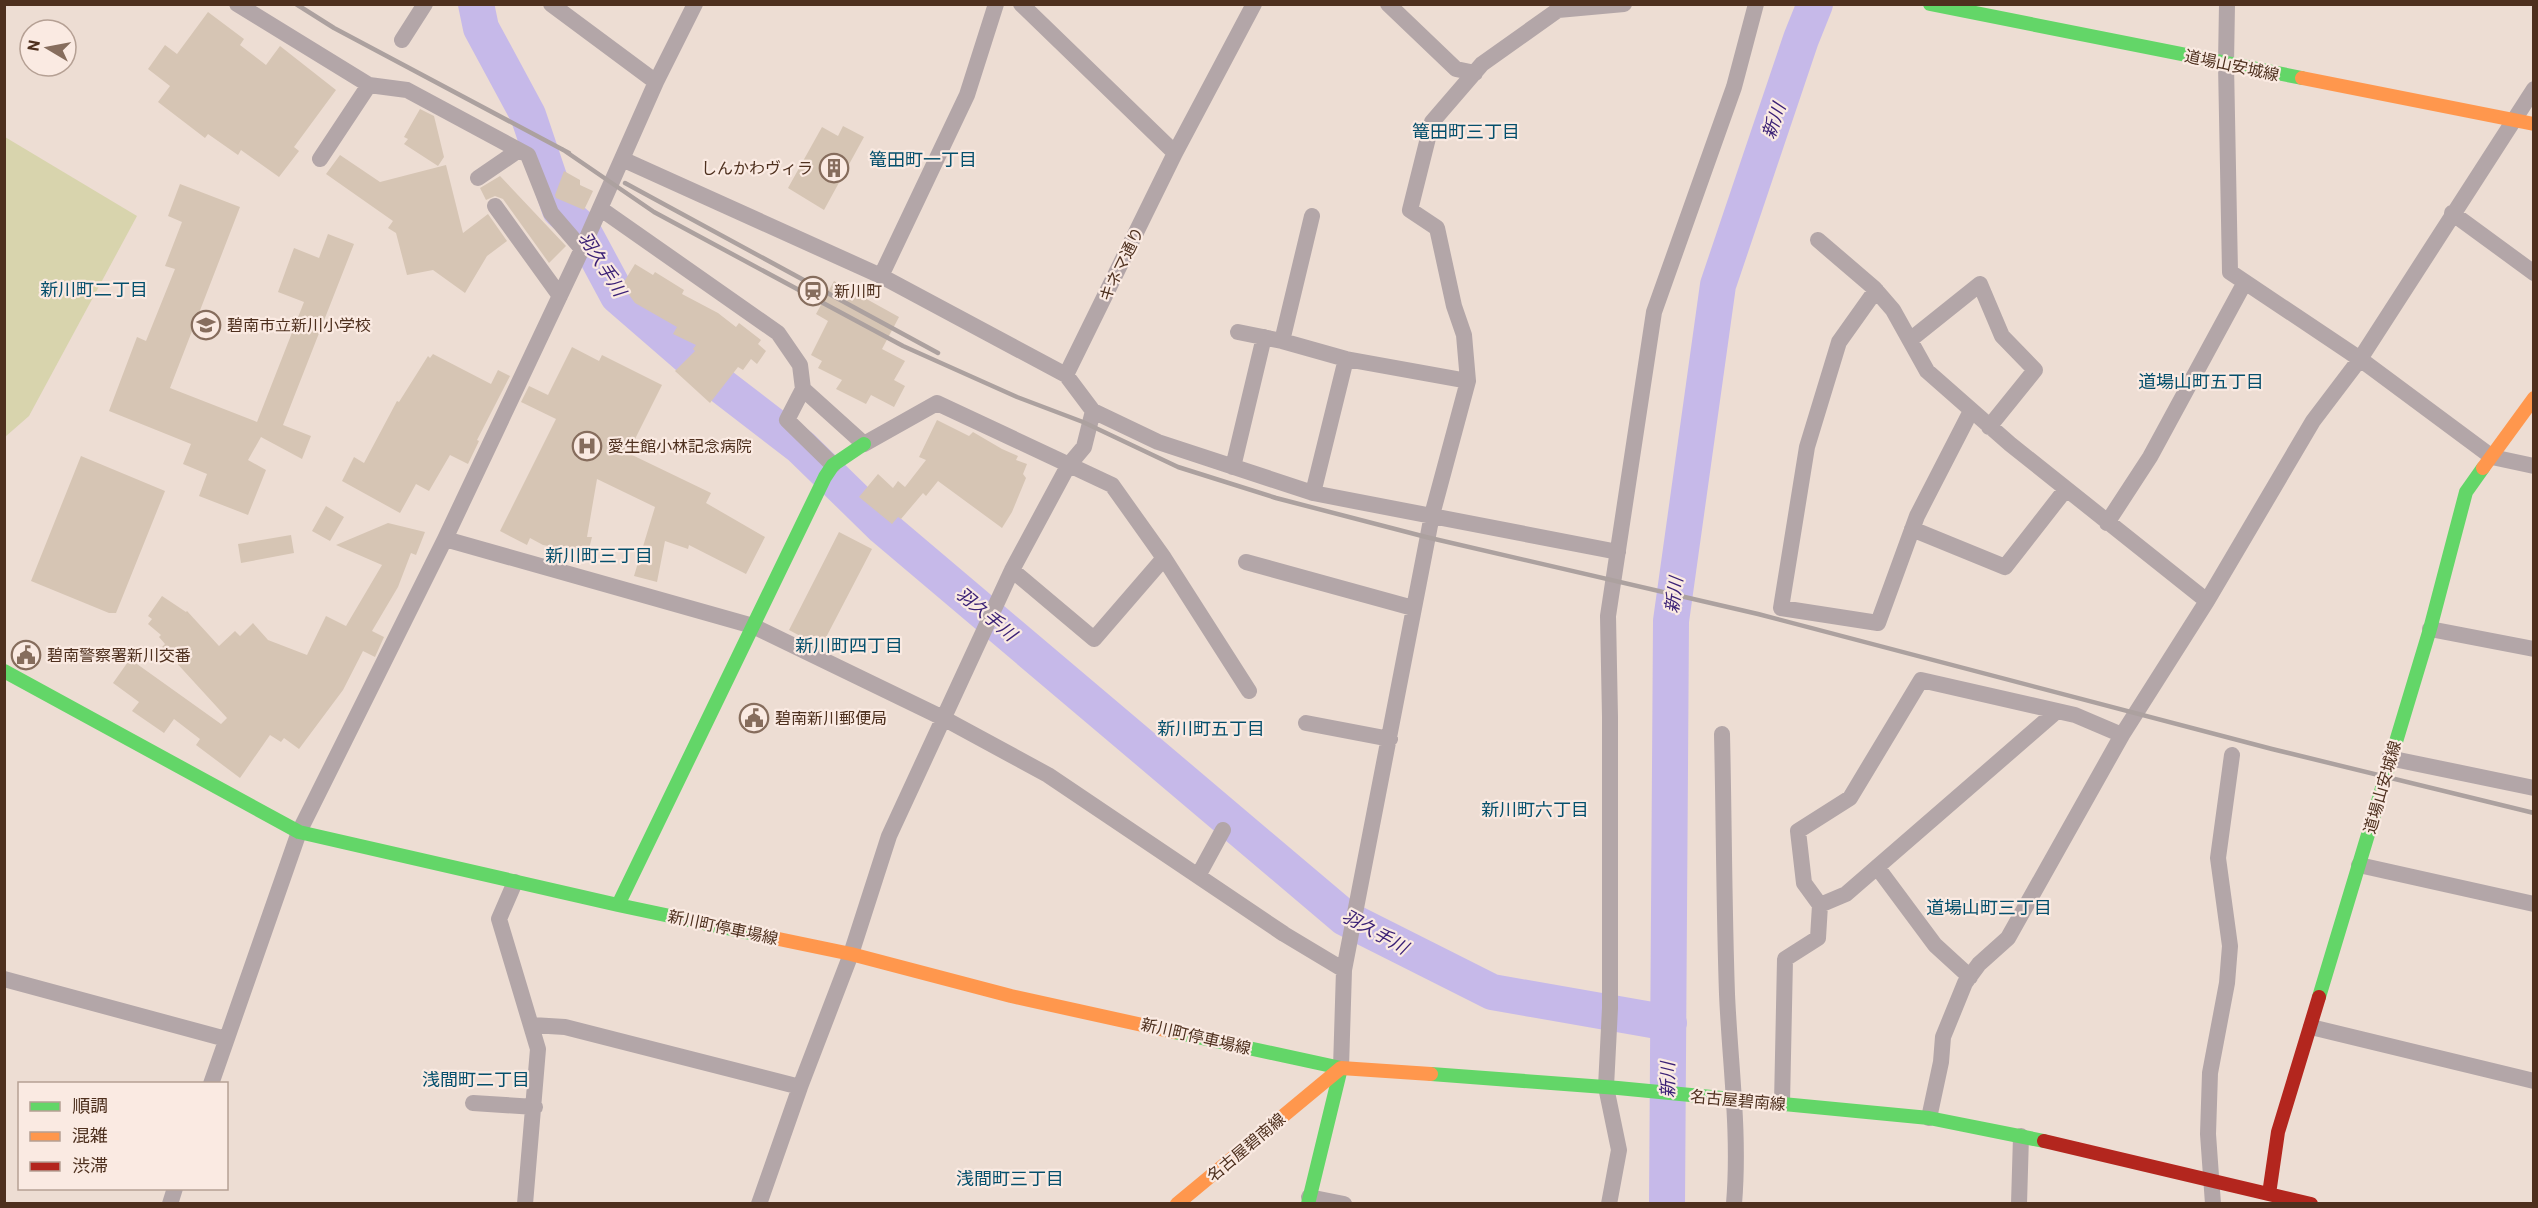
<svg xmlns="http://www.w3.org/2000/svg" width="2538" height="1208" font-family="Barlow,'Noto Sans JP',sans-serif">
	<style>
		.green { fill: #d8d4ad }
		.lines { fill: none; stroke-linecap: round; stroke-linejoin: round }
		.river { stroke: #c6b9e9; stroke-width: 36 }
		.building { fill: #d6c5b4 }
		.street { stroke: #b3a6a8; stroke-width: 16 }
		.fast { stroke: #63d668; stroke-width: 14 }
		.slow { stroke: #ff974d; stroke-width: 14 }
		.jam { stroke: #b3261e; stroke-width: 14 }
		.rail { stroke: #aca19f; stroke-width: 4.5 }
		.labels { text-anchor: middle; stroke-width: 4.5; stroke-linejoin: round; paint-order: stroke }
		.street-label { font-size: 16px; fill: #4e301e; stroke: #faeae2 }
		.poi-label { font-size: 16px; fill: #4e301e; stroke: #faeae2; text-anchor: start }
		.water-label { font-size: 18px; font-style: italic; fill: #3b2176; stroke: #faeae2 }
		.neighbourhood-label { font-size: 18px; fill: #054f6c; stroke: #faeae2 }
	</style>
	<rect width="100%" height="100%" fill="#edddd3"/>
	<path class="green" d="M5,137l132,79 -108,200 -24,21z"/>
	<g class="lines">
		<path class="river" d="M476,4l5,24 47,87 32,95 22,19 36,67 105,91 78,60 82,80 462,391 147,74 177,31
			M1667,1204l4,-583 47,-336 83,-246 14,-35"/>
	</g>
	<path class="building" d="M208,12l36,27 -4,6 26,20 14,-19 56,44 -42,57 5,4 -20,26 -38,-27 -3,5 -30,-21 -3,4 -47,-36 12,-16 -22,-17 17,-24 12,9z
		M420,109l14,7 10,41 -6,9 -34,-22 4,-5 -4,-2z
		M843,126l21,11 -40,73 -36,-22 34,-61 16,9z
		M340,155l40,27 66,-17 17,68 25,-19 19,27 -20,15 -22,37 -32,-23 -26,5 -11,-42 -8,-5 5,-7 -67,-47z
		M564,171l16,9v5l13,6 -9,19 -28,-12 -1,-3z
		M500,176l66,70 -17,17 -46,-64 -8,-3 -9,4 -6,-12z
		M180,184l60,23 -70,181 87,34 47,-120 -26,-10 16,-44 25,10 9,-24 26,10 -71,181 28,11 -9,23 -41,-22 -13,23 18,10 -18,45 -49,-19 8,-22 -24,-10 8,-20 -82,-33 28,-74 9,4 29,-72 -10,-3 17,-44 -14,-6z
		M635,264l18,11 2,-3 29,18 -2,4 36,19 18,14 3,-4 22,17 -3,4 8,7 -9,13 -6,-5 -8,11 -5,-3 -28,36 -35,-32 20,-20 -2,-2 3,-4 -23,-11 4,-7 -42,-24 -13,-18z
		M834,281l65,36 -17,32 23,12 -11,19 11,6 -11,21 -23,-12 -5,9 -30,-15 6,-9 -24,-12 4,-7 -11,-6 17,-34 -12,-7z
		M572,347l27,14 3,-6 60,30 -34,68 83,40 -5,10 59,34 -19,37 -57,-29 -1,4 -23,-8 -8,41 -23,-6 21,-69 -58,-28 -10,58h5l-4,16 -45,-8 -13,-7 -3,7 -27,-14 56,-112 -35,-17 8,-16 19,9z
		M433,354l58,30 7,-14 12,6 -33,64 2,1 -11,23 -18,-9 -21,36 -13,-7 -16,29 -58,-32 12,-24 10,6 33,-62 2,1 29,-46 2,2z
		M937,420l32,16 4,-4 29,17 16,7 -2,4 11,4 -4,10 3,4 -14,34 -10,16 -64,-47 -12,15 -3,-3 -22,26 -3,-2 -6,7 -33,-27 19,-23 15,14 5,-7 7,6 21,-27 -7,-3z
		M81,456l84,35 -49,122h-7l-78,-32z
		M326,506l18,11 -14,24 -18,-10z
		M388,523l37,9 -9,23 -5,-2 -13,34 -26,44 12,6 -9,20 -12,-6 -20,39 -44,59 -15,-11 -3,4 -11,-7 -30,43 -44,-33 4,-6 -26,-20 -10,14 -32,-22 7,-9 -26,-19 17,-24 91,65 6,-6 -65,-71 3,-3 -6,-7 2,-2 -13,-11 4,-5 -4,-3 14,-20 24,16 1,-1 32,35 16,-15 5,5 13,-13 15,17 39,15 19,-39 20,10 36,-61 -46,-20z
		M839,532l33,17 -51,98 -32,-17z
		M291,535l3,18 -53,10 -3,-19z"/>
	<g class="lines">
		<path class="street" d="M237,4l132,81 -49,74
			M551,4l105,78
			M1021,4l154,149
			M1388,4l68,65 19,4
			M2227,4l-1,60 4,208 130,87 132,98 42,9
			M402,40l23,-36
			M369,85l38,5 121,65 23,58 31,36
			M622,159l259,117 185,99 27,36 -9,36 -16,19 -56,104 -123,266 -38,118 -51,133 -41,117
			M478,178l41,-28
			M495,206l65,90
			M601,209l177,124 22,32 3,24 -16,31 46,45
			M2452,213l82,60
			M1818,240l56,48 19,22 34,61 83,73 197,157
			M881,276l86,-181 29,-91
			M1876,290l-37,52 -32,105 -26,161 97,15 39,-107 54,-105
			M1238,332l44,9 64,18 122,22
			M1910,340l70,-56 22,52 33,34 -46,57
			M1282,341l30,-125
			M1066,375l109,-222 79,-149
			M803,389l61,55 73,-41 175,82 52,73 85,133
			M1093,411l65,31 155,51 305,59
			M1233,467l31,-130
			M1313,493l33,-134
			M2107,523l43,-66 95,-175
			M1912,529l93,38 61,-78
			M445,539l308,87 190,92 105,57 236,159 60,36
			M1246,562l167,46
			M1012,570l82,69 70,-81
			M2430,629l104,20
			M1306,723l84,16
			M1722,734c2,87 2,174 5,260 3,70 13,139 7,210
			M2389,758l145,30
			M2359,865l175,39
			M1877,867l58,78 35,32
			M1198,876l25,-46
			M515,882l-16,37 39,130 -13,155
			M1820,905l26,-11 211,-183
			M4,979l222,60
			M532,1025l33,2 235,60
			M2311,1027l223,54
			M1341,1068l3,-98 88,-455 36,-134 -4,-46 -10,-29 -17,-78 -27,-18 22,-88 50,-58 76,-54 66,-6
			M211,1084l88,-252 146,-293 137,-290 74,-167 39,-78
			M473,1103l62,4
			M1782,1104l3,-145 33,-21 2,-33 -16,-22 -6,-52 52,-33 71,-118 154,35 47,20
			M1929,1118l12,-56 2,-25 22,-54 14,-19 29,-26 114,-203 85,-134 106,-180 47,-62 174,-270
			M1309,1197l35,7
			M170,1204l5,-16
			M1609,1204l10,-54 -13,-63 4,-79v-291l-2,-101 46,-304 80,-225 22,-83
			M2019,1204l2,-68
			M2213,1204l-5,-70 2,-61 17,-90 3,-37 -12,-88 14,-103"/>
		<path class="fast" d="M1930,4l372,74
			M4,671l295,161 319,73 151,32
			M618,905l207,-428 8,-12 31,-21
			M2319,997l111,-368 36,-137 17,-24
			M1174,1032l167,36 -33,136
			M1431,1074l187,14 311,30 115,23"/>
		<path class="slow" d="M2302,78l232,46
			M2483,468l51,-70
			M769,937l82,17 160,42 163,36
			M1177,1204l164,-136 90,6"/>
		<path class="jam" d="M2044,1141l267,63
			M2269,1194l9,-62 41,-135"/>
		<path class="rail" d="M296,4l38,24 235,125
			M562,149l92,63 249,134 114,51 66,25 95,45 98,31 150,39 332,77 514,135 262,64
			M625,183l313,170"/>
	</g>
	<defs>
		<g id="building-ring" transform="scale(1.5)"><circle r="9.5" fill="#faeae2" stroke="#866d5d" stroke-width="1.5"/><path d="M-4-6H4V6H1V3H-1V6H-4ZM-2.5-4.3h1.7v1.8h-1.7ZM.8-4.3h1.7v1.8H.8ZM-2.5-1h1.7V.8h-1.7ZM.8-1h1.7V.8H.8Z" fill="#866d5d"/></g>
		<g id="station-ring" transform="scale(1.5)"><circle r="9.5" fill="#faeae2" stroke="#866d5d" stroke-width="1.5"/><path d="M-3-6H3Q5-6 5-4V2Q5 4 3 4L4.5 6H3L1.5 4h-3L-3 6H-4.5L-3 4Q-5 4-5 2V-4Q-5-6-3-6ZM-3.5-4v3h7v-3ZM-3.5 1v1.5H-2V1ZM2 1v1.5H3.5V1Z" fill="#866d5d"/></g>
		<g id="school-ring" transform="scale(1.5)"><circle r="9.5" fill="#faeae2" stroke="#866d5d" stroke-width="1.5"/><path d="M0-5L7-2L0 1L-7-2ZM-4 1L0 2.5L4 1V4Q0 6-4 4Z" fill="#866d5d"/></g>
		<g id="hospital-ring" transform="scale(1.5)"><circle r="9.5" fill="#faeae2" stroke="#866d5d" stroke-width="1.5"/><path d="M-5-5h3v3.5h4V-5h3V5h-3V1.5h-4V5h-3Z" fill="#866d5d"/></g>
		<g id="civic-ring" transform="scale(1.5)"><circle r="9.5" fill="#faeae2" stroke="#866d5d" stroke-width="1.5"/><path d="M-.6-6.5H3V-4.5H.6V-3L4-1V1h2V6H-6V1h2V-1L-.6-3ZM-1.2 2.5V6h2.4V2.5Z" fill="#866d5d"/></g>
	</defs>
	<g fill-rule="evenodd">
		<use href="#building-ring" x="834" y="168"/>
		<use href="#station-ring" x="813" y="291"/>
		<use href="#school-ring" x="206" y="325"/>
		<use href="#hospital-ring" x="587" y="446"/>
		<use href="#civic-ring" x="26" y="655"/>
		<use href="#civic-ring" x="754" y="718"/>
	</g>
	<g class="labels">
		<g class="street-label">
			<text transform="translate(2232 65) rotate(12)" y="6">道場山安城線</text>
			<text transform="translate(1121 264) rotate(-64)" y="6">キネマ通り</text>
			<text transform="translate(2382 787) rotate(-74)" y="6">道場山安城線</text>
			<text transform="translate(723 927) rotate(12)" y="6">新川町停車場線</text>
			<text transform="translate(1196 1036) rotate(13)" y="6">新川町停車場線</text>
			<text transform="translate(1738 1100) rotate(5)" y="6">名古屋碧南線</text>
			<text transform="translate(1246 1147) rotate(-40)" y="6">名古屋碧南線</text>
		</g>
		<g class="poi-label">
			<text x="813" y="174" text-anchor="end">しんかわヴィラ</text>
			<text x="834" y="297">新川町</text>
			<text x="227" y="331">碧南市立新川小学校</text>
			<text x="608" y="452">愛生館小林記念病院</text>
			<text x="47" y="661">碧南警察署新川交番</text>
			<text x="775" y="724">碧南新川郵便局</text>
		</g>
		<g class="water-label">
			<text transform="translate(1774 121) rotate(-71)" y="6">新川</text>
			<text transform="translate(602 264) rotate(58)" y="6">羽久手川</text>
			<text transform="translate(1674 595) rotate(-82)" y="6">新川</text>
			<text transform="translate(986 614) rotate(40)" y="6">羽久手川</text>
			<text transform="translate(1375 932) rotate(29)" y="6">羽久手川</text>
			<text transform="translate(1668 1080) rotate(-90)" y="6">新川</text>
		</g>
		<g class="neighbourhood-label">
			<text x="1466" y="138">篭田町三丁目</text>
			<text x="923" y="166">篭田町一丁目</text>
			<text x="94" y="296">新川町二丁目</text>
			<text x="2201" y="388">道場山町五丁目</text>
			<text x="599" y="562">新川町三丁目</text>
			<text x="849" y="652">新川町四丁目</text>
			<text x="1211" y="735">新川町五丁目</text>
			<text x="1535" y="816">新川町六丁目</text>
			<text x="1989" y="914">道場山町三丁目</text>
			<text x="476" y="1086">浅間町二丁目</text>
			<text x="1010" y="1185">浅間町三丁目</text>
		</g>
	</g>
	<rect width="2538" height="1208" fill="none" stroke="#4e301e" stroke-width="12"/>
	<rect x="18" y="1082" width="210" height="108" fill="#faeae2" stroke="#b5a094" stroke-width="1.5"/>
	<rect x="30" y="1102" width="30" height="9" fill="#63d668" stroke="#b5a094" stroke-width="1.5"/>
	<text x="72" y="1112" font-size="18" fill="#4e301e">順調</text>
	<rect x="30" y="1132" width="30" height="9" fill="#ff974d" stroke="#b5a094" stroke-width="1.5"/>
	<text x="72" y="1142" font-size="18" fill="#4e301e">混雑</text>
	<rect x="30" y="1162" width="30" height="9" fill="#b3261e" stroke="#b5a094" stroke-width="1.5"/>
	<text x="72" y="1172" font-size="18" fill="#4e301e">渋滞</text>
	<g transform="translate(48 48) rotate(280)"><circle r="28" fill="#faeae2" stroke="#b5a094" stroke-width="1.5"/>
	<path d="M0-4.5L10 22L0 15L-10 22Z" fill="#866d5d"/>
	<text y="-9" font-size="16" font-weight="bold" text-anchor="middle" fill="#4e301e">N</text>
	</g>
</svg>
